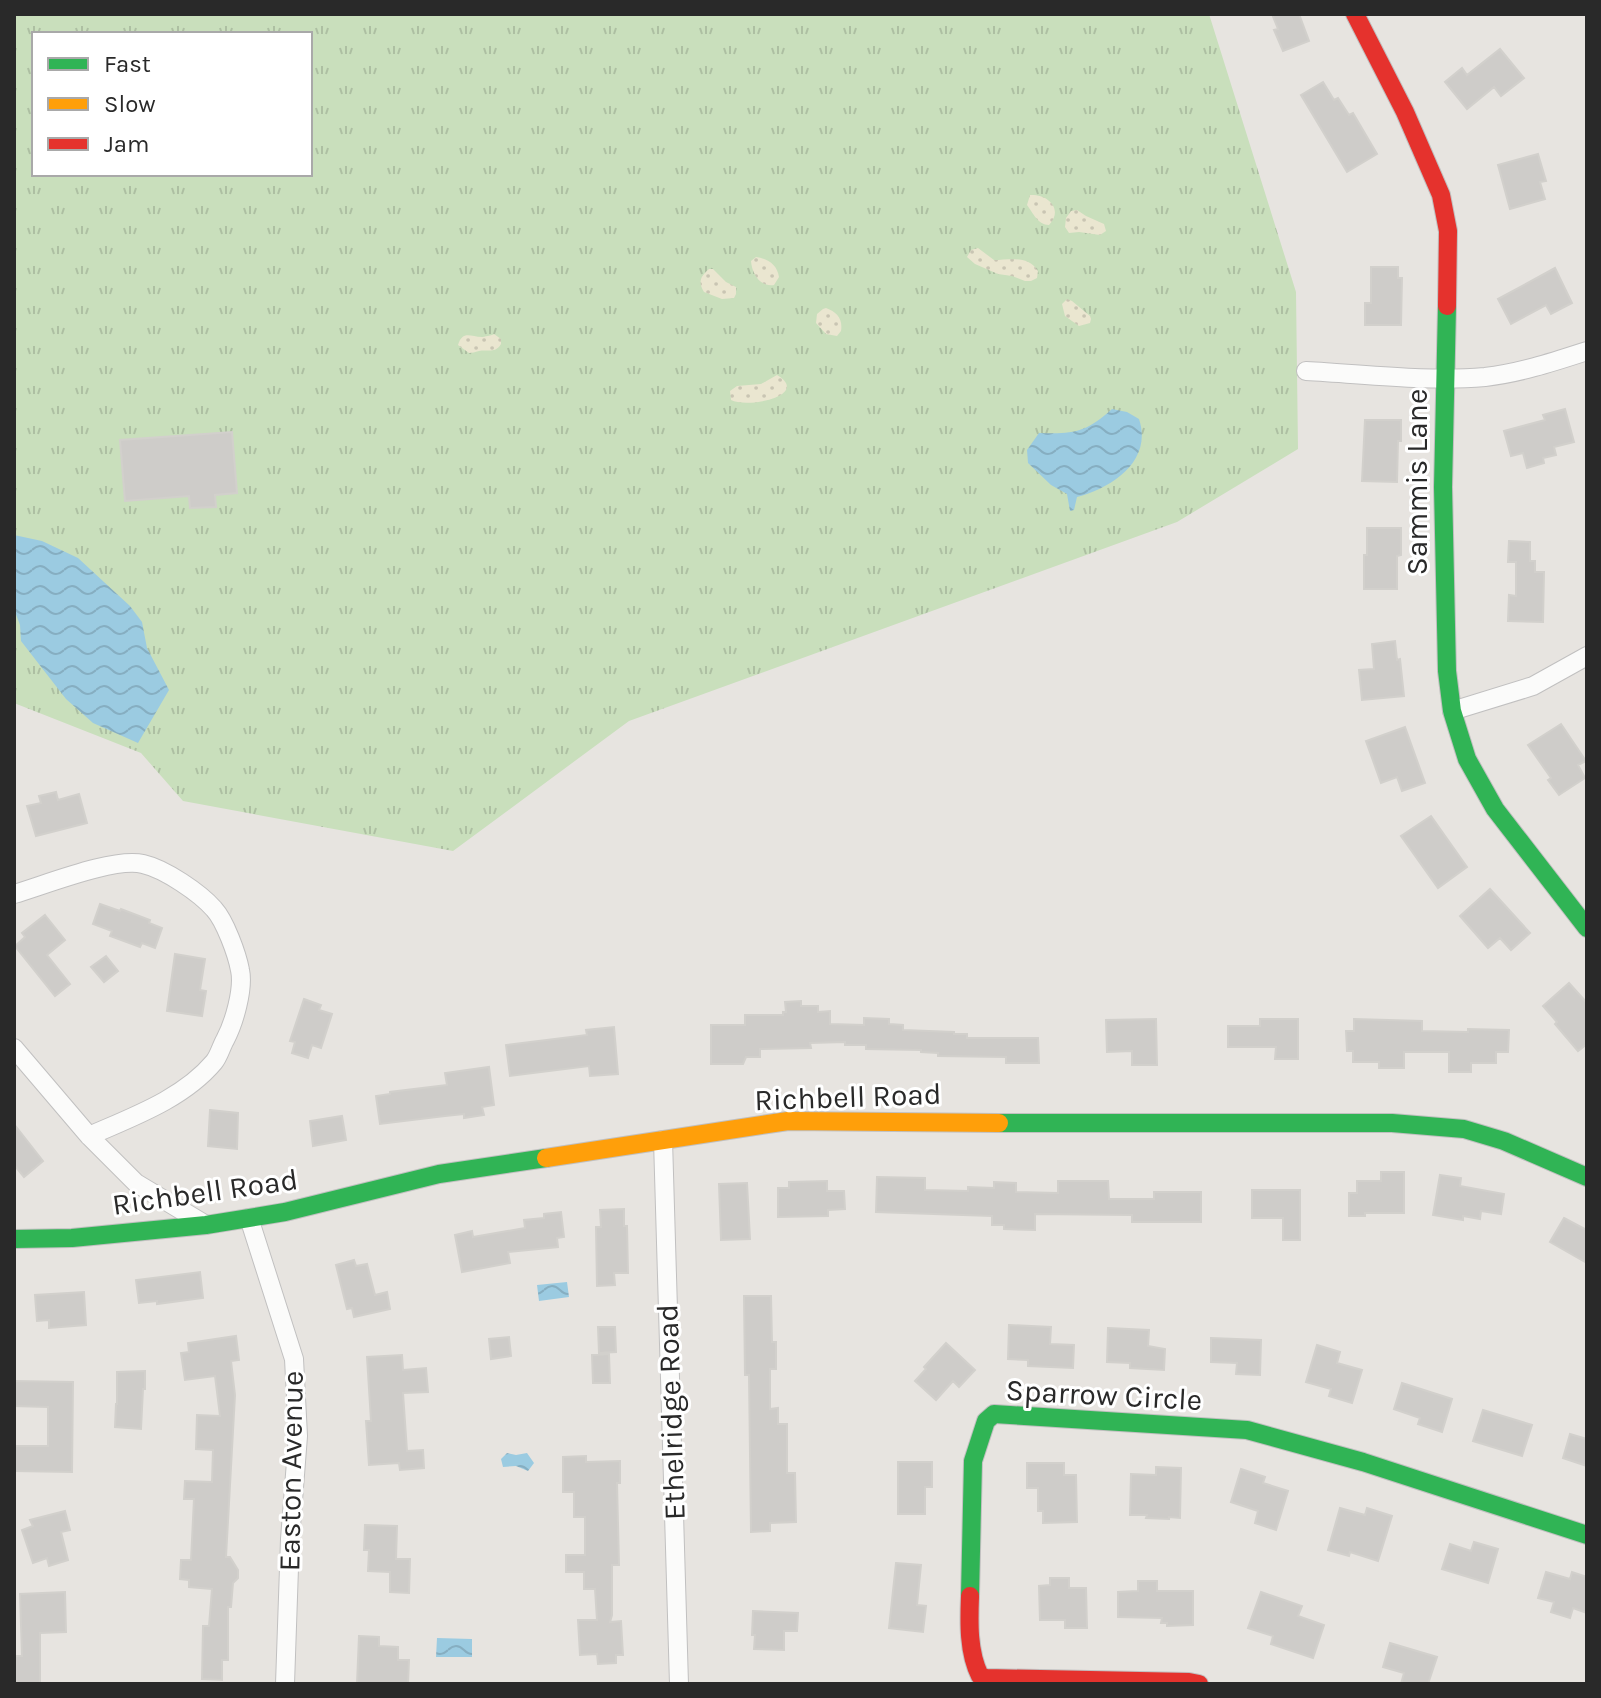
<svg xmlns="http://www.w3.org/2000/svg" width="1601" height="1698" font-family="Karla,sans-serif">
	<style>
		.grass { fill: url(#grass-tufts); fill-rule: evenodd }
		.sand { fill: url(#sand-dots) }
		.water { fill: url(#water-waves) }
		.building { fill: #ceccc9; stroke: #d2d0cc; stroke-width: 2 }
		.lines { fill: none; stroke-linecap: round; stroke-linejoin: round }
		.street-casing { stroke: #c1c0c0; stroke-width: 20 }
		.fast-casing { stroke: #c1c0c0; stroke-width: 20 }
		.slow-casing { stroke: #c1c0c0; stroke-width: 20 }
		.jam-casing { stroke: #c1c0c0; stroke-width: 20 }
		.street { stroke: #fbfbfa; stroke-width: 18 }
		.fast { stroke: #30b455; stroke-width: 18 }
		.slow { stroke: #ff9f0a; stroke-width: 18 }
		.jam { stroke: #e5322d; stroke-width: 18 }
		.labels { text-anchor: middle; stroke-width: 6; stroke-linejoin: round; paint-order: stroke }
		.street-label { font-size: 30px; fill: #292929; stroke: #fff }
	</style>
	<defs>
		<pattern id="grass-tufts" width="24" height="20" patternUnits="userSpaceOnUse" patternTransform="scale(2)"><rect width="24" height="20" fill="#c9dfbc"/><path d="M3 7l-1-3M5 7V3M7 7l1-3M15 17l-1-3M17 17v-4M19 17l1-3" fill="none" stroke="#adbfa2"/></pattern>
		<pattern id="sand-dots" width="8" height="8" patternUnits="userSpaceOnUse" patternTransform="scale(2)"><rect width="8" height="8" fill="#eae6d0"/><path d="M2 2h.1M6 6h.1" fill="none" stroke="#c9c5b3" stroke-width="1.8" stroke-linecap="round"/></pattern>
		<pattern id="water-waves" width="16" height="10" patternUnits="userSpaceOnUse" patternTransform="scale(2)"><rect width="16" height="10" fill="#9bcbe1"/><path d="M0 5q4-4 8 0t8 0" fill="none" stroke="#86aec1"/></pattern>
	</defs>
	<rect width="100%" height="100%" fill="#e7e4e0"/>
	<path class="grass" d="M14,14h1195l87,278 2,157 -121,73 -548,199 -176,130 -270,-50 -42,-48 -127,-50zM34,34h276v140h-276z"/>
	<path class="sand" d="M1030,195c18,-1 34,14 19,30 -11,0 -16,-12 -22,-20z
		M1077,210l9,6 18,8 2,7 -6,4 -21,-3 -10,1 -4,-6 1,-9 5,-7z
		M978,248l16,12c16,0 34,-5 44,11l-1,7 -6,3h-6l-13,-5 -14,-2 -23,-10 -8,-7 4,-7z
		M756,257c13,2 21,8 23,20l-5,8c-14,2 -22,-11 -23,-24z
		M709,269h4l13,13 10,5v7l-2,4 -12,1 -18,-7c-6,-10 -4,-15 5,-23z
		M1067,299l5,2 18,15 1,3 -1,4 -11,3 -14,-10 -3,-12z
		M826,308c11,4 17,11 15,23l-4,5 -11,-2 -10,-11 1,-9 6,-5z
		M494,334l7,5v5c-6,10 -13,5 -22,7 -4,1 -7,2 -10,2l-11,-8c5,-15 12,-8 24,-8 1,0 11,-2 12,-3z
		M777,375c34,20 -29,34 -46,25l-1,-9 7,-5 24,-2z"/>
	<path class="water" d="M1112,409l15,3 12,7c14,42 -27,69 -62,78l-3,13 -4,1 -3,-17 -16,-9 -23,-22 -1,-13 12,-17c35,1 46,0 73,-24z
		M14,535l28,6 36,17 52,48 12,16 5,26 22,42 -31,53 -45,-20 -27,-24 -45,-58 -1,-16 -6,-16z
		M567,1282l2,15 -30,4 -2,-16z
		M507,1453l9,2 11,-2 7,10 -6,8 -12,-5 -13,1 -2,-8z
		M437,1638l35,1v18h-36z"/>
	<path class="building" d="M1272,14h27l10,27 -26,10 -9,-21 4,-1z
		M1500,49l24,29 -23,18 -7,-9 -27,22 -22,-27 17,-14 5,7z
		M1323,82l11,18 4,-2 11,17 4,-2 24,41 -30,18 -46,-77z
		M1538,154l8,27 -6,1 5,17 -35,10 -12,-44z
		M1371,267h27v11h4l-1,47h-36v-22h6z
		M1555,268l17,35 -21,11 -5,-9 -35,19 -13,-25z
		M1565,409l9,33 -20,5 2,8 -13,3 1,5 -17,5 -4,-15 -12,3 -7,-25 41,-11 -2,-5z
		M1365,420h36v21h-3l-1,41 -35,-1z
		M232,432l5,61 -22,2 1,12 -26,1 -1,-12 -64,5 -5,-61z
		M1367,528h34v27l-4,1v33h-33v-34h3z
		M1509,541l21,1v19h5v11h9l-1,50 -35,-1 1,-26 7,1v-34h-8z
		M1395,641l2,19 3,-1 4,37 -42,4 -3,-30 15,-1 -2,-25z
		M1561,724l25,37 -8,4 7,13 -26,17 -11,-15 3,-2 -23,-33z
		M1405,727l20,56 -23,8 -5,-14 -16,6 -15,-42z
		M56,792l2,8 21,-6 8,29 -51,13 -9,-30 14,-3 -2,-7z
		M1431,816l36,51 -29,21 -37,-52z
		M1490,889l40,44 -19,17 -11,-12 -12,10 -28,-32z
		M100,904l20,7 1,-2 29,11 -1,3 13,5 -7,20 -13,-5 -2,4 -30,-11 2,-5 -19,-7z
		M45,915l20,25 -18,15 23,29 -15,12 -40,-50 10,-9 -3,-4z
		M175,954l30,5 -5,31 6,1 -4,25 -35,-5z
		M106,956l12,15 -14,11 -13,-15z
		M1569,983l18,20v41l-9,7 -23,-27 2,-2 -14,-16z
		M304,999l17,6 -2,5 13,4 -11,34 -9,-3 -4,13 -16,-5 3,-11 -5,-1z
		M801,1001v5h17v6l12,-1v13l34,1v-7l25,1v5l14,1v5l51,2v2h13v4h71l1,25h-33v-6l-68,-1v-3l-17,-1v-2l-55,-1v-4h-21v-3l-35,1 1,5 -51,1v8h-14l-3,7h-32v-39h34v-10h38v-3h3l-1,-10z
		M1156,1019l1,46h-25v-14l-25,1 -1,-32z
		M1260,1019h38v40h-23l1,-12h-48v-21h32z
		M1354,1019l68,2v10l46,1v-3l41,1 -1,22h-12v11h-25v9h-22v-20h-45v16h-25v-6h-26v-11h-6l-1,-20h8z
		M614,1027l4,47 -28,2 -1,-10 -79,10 -4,-31 81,-10 -1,-5z
		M489,1067l5,38 -12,2 2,8 -20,3v-4l-19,2 -65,8 -4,-28 14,-2v-2l57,-7 -2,-12z
		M210,1110l28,3 -1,36 -29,-3z
		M342,1116l4,24 -33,6 -3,-25z
		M14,1124l29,37 -19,16 -10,-12z
		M1381,1172h23v41h-39v3h-16v-23h8v-12h24z
		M1440,1175l21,3 -1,8 44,8 -3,20 -20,-3 -1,8 -17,-3v4l-30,-5z
		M877,1177l48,1v12l43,1v-4l26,1v-6l22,1v9l42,1v-12h50l1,18h45v-7h47v30h-69v-7l-97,-1v16l-31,-1v-4h-12v-9l-116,-4z
		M827,1181v10h17l1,18 -17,1v6l-50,1v-29h11v-6z
		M747,1183l3,56 -29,1 -2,-56z
		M1252,1190h48v50h-17v-22h-31z
		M624,1209v17h3l1,47h-14l1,12 -18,1 -1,-59h5l-1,-17z
		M561,1212l3,25 -7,1 1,9 -50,5 2,11 -48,9 -7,-37 17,-4 1,6 52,-9 -1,-8 20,-2v-4z
		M1564,1218l23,12v33l-37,-21z
		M354,1260l2,6 11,-2 8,31 12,-3 3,17 -36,8 -2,-9 -5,1 -11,-44z
		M200,1272l3,26 -46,6v-3l-18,2 -3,-23z
		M84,1292l2,33 -37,3v-8l-12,1 -2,-26z
		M744,1296h27l1,46h4v27h-6v40l8,-1v16h9v49h8l1,49 -26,1v8l-19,1 -2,-157h-4z
		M1009,1325l42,2 -1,17 24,1 -1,23 -45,-2v-6l-20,-1z
		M598,1327h17l1,25 -17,1z
		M1108,1328l41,2 -1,16 17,3 -1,21 -34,-2v-5l-23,-1z
		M236,1336l3,24 -8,1 4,34 -9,162h4l8,13v8l-5,5 -2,24h-3v53h-6v20l-20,-1 1,-53h6l3,-37 -23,-2v-7l-9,-1 1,-19h10l3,-61h-10l1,-18 27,1 1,-32 -17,-1 1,-34 23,1 -5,-40 -30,4 -4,-27 8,-1 -1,-9z
		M509,1337l2,19 -20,3 -2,-20z
		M1211,1338l50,2 -1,35 -24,-1 1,-11 -26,-1z
		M946,1343l29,27 -16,17 -6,-6 -17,19 -21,-19 11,-12 -2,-2z
		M1317,1345l23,7 -3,11 25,7 -10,33 -23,-7 2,-7 -25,-7z
		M609,1354l1,29h-17l-1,-28z
		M402,1355l1,15 23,-2 2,24 -25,1 4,58 16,-1 1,18 -24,2 -1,-7 -30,2 -3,-44h5l-4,-64z
		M145,1371v18h-2l-2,40 -26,-2 1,-23h1v-32z
		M14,1381l59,1 -1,90 -58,-1v-25h34v-39l-34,-1z
		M1402,1383l50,16 -10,33 -24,-8 2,-6 -26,-9z
		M1483,1410l49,15 -10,31 -49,-15z
		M1570,1434l17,5v27l-24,-8z
		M586,1456v6l34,-1v22h-3l2,82h-7v50l-2,7 11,-1 2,34h-7v8l-18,1 -1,-10 -17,1 -2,-35h19l-2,-31h-11v-17h-18v-17h19v-38h-11v-25h-11v-35z
		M898,1462h34v25h-7v27h-27z
		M1027,1463h37v12h12l1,47 -34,1v-12h-5v-23h-11z
		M1156,1467l25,1 -1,50 -11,-1v2l-23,-1 1,-3h-17l1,-41 25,1z
		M1241,1469l24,8 -2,6 25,8 -12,39 -21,-7 3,-12 -27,-9z
		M1340,1508l25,7 2,-7 25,8 -14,45 -28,-9 -1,4 -21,-6z
		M65,1511l5,19 -9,2 7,28 -19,6 -2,-8 -14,5 -11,-33 11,-4 -3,-6z
		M365,1525l32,1 -1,33h14l-1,34 -19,-1v-20l-22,-1 1,-21h-5z
		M1474,1542l24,7 -10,34 -46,-14 8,-25 21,7z
		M896,1563l25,2 -4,40 9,1 -3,26 -34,-4z
		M1546,1572l24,7 2,-7 15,5v36l-14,-5 -3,10 -19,-6 3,-10 -16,-4z
		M1050,1578h19v10h17l1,40h-22v-8h-25l-1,-34 11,-1z
		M1138,1581h19v10h36v34l-26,1v-3h-6l1,-5 -44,-1v-25l20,-1z
		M65,1592l1,40 -26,1v51h-26v-28h8l-2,-62z
		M1261,1592l41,14 -4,10 26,9 -11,33 -42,-14 2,-8 -25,-8z
		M753,1611l45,2 -1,18h-13v19l-30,-1 1,-14h-3z
		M359,1636l20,1v9l19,1v13h11l-1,24h-51z
		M1390,1643l47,14 -9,27h-27l3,-11 -21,-6z"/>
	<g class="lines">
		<g class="street-casing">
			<path id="street" d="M1306,371c59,3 120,11 179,6 35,-4 68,-15 102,-26
				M1452,711l81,-25 54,-30
				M14,894c31,-9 100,-37 129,-30 22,5 57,29 71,45 11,12 23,45 26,61 4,19 -6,53 -15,70 -4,7 -6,16 -11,22 -31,37 -82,55 -125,74
				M14,1048l75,88 47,47 70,42
				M663,1140l16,544
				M249,1218l45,141 4,77 -8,103 -5,145"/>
		</g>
		<g class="fast-casing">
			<path id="fast" d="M1447,306l-4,181 4,184 5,40 15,48 28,50 92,119
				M999,1123h393l72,6 40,12 83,36
				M14,1239l58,-1 134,-13 79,-13 154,-38 107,-16
				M970,1596l3,-135 13,-40 8,-7 253,16 116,32 224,73"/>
		</g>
		<g class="slow-casing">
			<path id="slow" d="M546,1158l242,-37 211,2"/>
		</g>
		<g class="jam-casing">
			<path id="jam" d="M1355,14l50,98 36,83 7,36 -1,75
				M970,1596c-1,26 -2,56 10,80l6,2 203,4 10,2"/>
		</g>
		<use href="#street" class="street"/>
		<use href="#fast" class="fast"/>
		<use href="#slow" class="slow"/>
		<use href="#jam" class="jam"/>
	</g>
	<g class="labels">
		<g class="street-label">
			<text transform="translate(1417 482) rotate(-90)" y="10">Sammis Lane</text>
			<text transform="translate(848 1097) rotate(-2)" y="10">Richbell Road</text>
			<text transform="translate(205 1192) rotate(-8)" y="10">Richbell Road</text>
			<text transform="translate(1104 1395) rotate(3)" y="10">Sparrow Circle</text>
			<text transform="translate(671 1412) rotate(-92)" y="10">Ethelridge Road</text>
			<text transform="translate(291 1471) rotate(-89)" y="10">Easton Avenue</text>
		</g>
	</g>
	<rect width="1601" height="1698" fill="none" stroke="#292929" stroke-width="32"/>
	<rect x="32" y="32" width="280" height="144" fill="#ffffff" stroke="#a9a9a9" stroke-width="2"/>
	<rect x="48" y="58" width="40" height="12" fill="#30b455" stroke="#a9a9a9" stroke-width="2"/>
	<text x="104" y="72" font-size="24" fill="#292929">Fast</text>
	<rect x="48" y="98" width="40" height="12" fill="#ff9f0a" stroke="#a9a9a9" stroke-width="2"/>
	<text x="104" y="112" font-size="24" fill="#292929">Slow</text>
	<rect x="48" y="138" width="40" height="12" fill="#e5322d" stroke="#a9a9a9" stroke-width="2"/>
	<text x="104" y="152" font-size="24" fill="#292929">Jam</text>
</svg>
